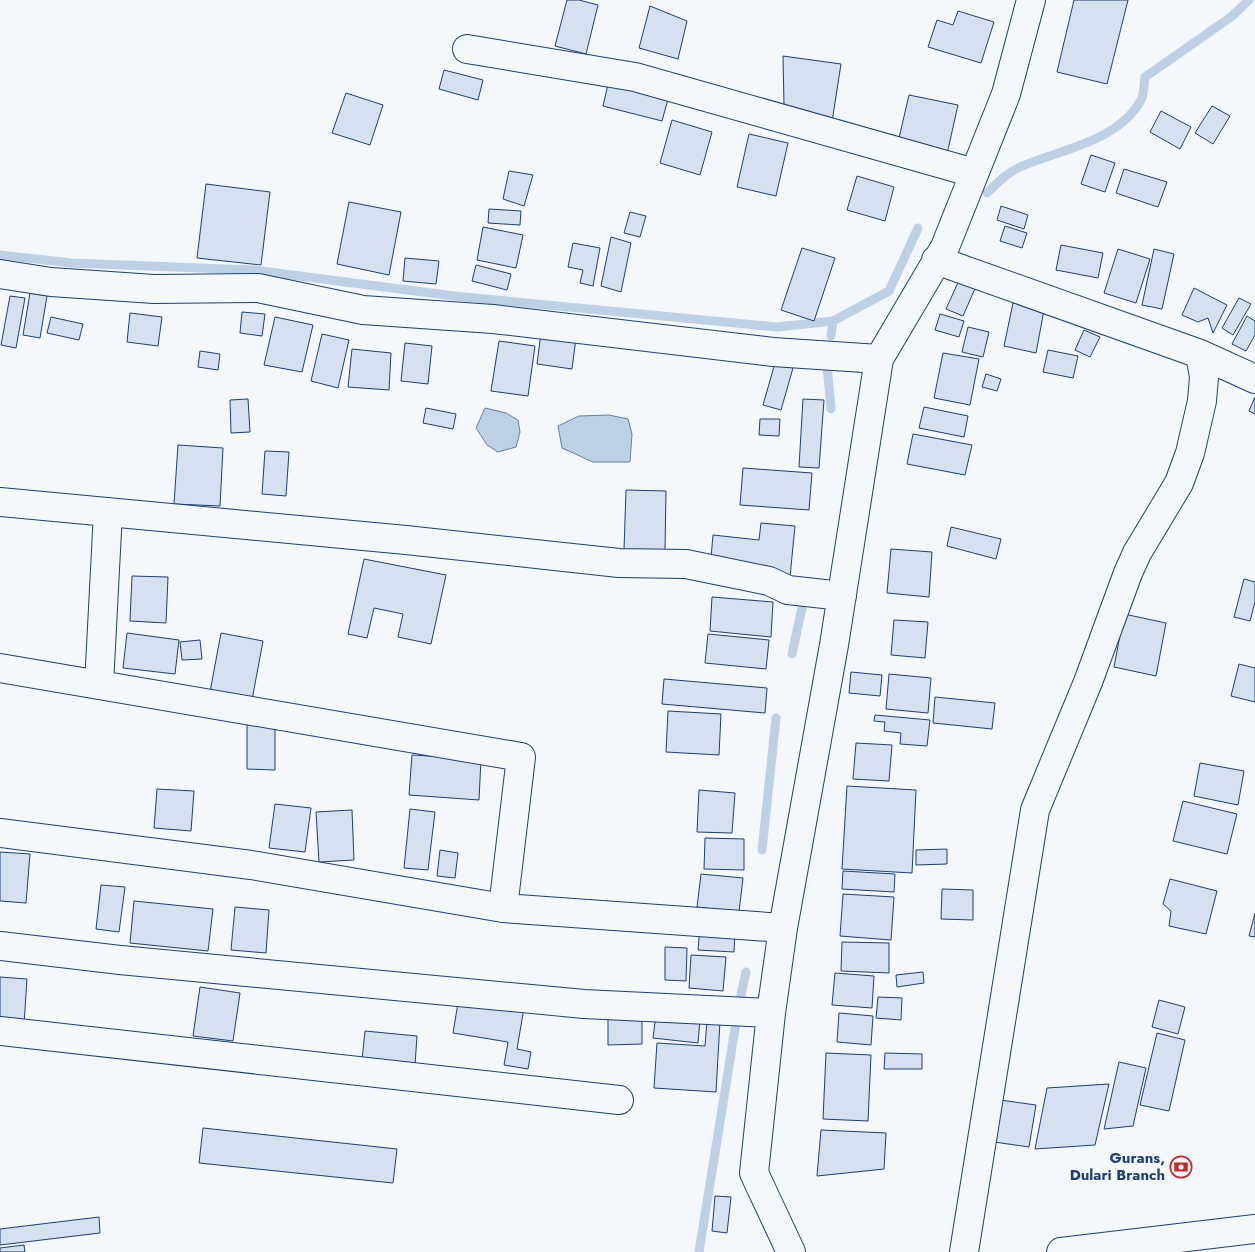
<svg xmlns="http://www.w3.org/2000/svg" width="1255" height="1252" font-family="Jost,sans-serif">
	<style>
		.water { fill: #bed0e5; stroke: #687fa3 }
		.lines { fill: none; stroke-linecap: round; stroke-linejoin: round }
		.stream { stroke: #bed0e5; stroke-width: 9 }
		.building { fill: #d5e0f0; stroke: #1d3f73 }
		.minor-casing { stroke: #1d3f73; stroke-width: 30 }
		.highway-casing { stroke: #1d3f73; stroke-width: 30 }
		.minor { stroke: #f4f7fb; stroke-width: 28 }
		.highway { stroke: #f4f7fb; stroke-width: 28 }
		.labels { text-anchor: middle; stroke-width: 4; stroke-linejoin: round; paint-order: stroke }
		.poi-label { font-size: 15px; font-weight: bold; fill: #1d3f73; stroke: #f4f7fb; text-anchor: end }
	</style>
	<rect width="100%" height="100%" fill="#f4f7fb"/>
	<path class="water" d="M485,408l21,5 12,7 2,12 -4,15 -18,5 -11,-7 -11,-17z
		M609,415l19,4 4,15 -2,28h-37l-31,-14 -4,-22 21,-10z"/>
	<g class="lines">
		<path class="stream" d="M987,193c10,-10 20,-20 33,-26 39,-17 98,-25 121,-67 3,-6 3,-16 4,-23l86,-60 18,-17
			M0,255l71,8 182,7 201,26 323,31 56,-6 56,-30 29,-63
			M831,336l2,-15
			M827,365l4,44
			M792,654l10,-46
			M762,850l14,-132
			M699,1252l40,-248 7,-32"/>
	</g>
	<path class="building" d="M567,0h12l19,5 -12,49 -31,-8z
		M1074,0h54l-21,84 -50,-12z
		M650,6l37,15 -9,38 -39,-11z
		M958,11l36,11 -13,41 -53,-16 9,-27 16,5z
		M783,56l58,8 -9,58 -48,-17z
		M444,70l39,10 -5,20 -39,-11z
		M608,84l60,15 -6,22 -59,-15z
		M346,93l37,12 -13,40 -38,-12z
		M909,95l49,10 -11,49 -48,-16z
		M1212,106l18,10 -17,28 -18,-11z
		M1161,111l30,16 -11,22 -30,-17z
		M672,120l40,12 -12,43 -40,-12z
		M749,134l39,9 -12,53 -39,-9z
		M1091,155l24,8 -10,29 -24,-8z
		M1124,169l43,13 -9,25 -42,-14z
		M509,171l24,4 -9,31 -21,-7z
		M857,176l37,11 -9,34 -38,-11z
		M206,184l64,8 -9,73 -64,-7z
		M349,202l52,10 -12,63 -52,-11z
		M1001,206l27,9 -4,14 -27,-9z
		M489,209l32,2 -1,14 -32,-2z
		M630,212l16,4 -6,21 -16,-4z
		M1005,226l22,7 -5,15 -22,-7z
		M483,227l40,8 -7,33 -39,-8z
		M611,237l20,6 -10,49 -20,-6z
		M573,243l27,5 -7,38 -13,-3 3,-13 -15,-3z
		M1061,245l42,8 -5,25 -42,-8z
		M802,248l33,10 -21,63 -33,-11z
		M1118,249l32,10 -14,44 -32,-10z
		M1154,249l20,5 -12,55 -20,-4z
		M405,258l34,3 -3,23 -33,-3z
		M476,265l35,9 -4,16 -35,-9z
		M961,276l16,8 -14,32 -17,-7z
		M1194,288l33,17 -14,28 -5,-15 -10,4 -16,-7z
		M30,293l17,3 -7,42 -17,-3z
		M10,296l15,2 -9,50 -15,-3z
		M1239,298l12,6 -18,31 -11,-7z
		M1013,303l31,7 -8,43 -32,-7z
		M242,312l23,2 -3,22 -22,-3z
		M130,313l32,4 -4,29 -31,-4z
		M940,314l24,7 -5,16 -24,-7z
		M1247,316l8,5v14l-9,16 -14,-7z
		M51,317l32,7 -4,16 -32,-7z
		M275,317l38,8 -11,47 -38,-7z
		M968,327l21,5 -6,25 -21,-5z
		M1084,330l16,7 -10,20 -15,-7z
		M541,333l35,5 -4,31 -35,-5z
		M322,334l27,6 -11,48 -27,-7z
		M499,341l36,5 -7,50 -37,-5z
		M405,343l27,3 -4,38 -27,-3z
		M352,349l39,4 -2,37 -41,-3z
		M1048,350l30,6 -5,22 -30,-6z
		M200,351l20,3 -2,16 -20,-3z
		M943,353l36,6 -9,46 -36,-7z
		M775,363l18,5 -12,42 -18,-5z
		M986,374l15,5 -4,12 -15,-4z
		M1255,397v17l-6,-3z
		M248,399l2,33 -19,1 -1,-33z
		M803,399l21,1 -5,68 -20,-1z
		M924,407l44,9 -4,21 -45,-9z
		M426,408l30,6 -3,15 -30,-6z
		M760,419h20l-1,17 -20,-1z
		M913,434l59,11 -7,30 -58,-11z
		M178,445l45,3 -3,58 -46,-2z
		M265,451l24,1 -3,44 -24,-2z
		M743,468l69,5 -3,37 -69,-5z
		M626,490l40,1 -1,60 -41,-1z
		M761,523l34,3 -5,51 -80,-8 3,-34 46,5z
		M951,527l50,12 -5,20 -49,-13z
		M891,549l41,3 -3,45 -42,-4z
		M364,559l82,16 -15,69 -33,-7 5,-23 -29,-6 -7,30 -19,-4z
		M132,576l36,1 -2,46 -36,-2z
		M1244,579l11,3v20l-5,19 -16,-4z
		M712,597l61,5 -2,35 -61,-6z
		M1124,614l42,9 -10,53 -42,-9z
		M894,620l34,2 -3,36 -34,-3z
		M127,633l52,7 -4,34 -52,-6z
		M221,633l42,8 -11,59 -42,-8z
		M708,634l61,6 -3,29 -61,-6z
		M200,640l2,19 -20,1 -2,-18z
		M1239,664l16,4v34l-24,-6z
		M851,672l31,3 -2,21 -31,-3z
		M889,674l42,4 -3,35 -42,-4z
		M664,679l103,9 -2,25 -103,-9z
		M935,697l60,6 -3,26 -59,-6z
		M668,711l53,3 -2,41 -53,-3z
		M875,715l55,5 -3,26 -27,-2 1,-11 -17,-2 1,-9 -11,-1z
		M247,724h28v46l-28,-1z
		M856,743l36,2 -3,36 -36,-2z
		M412,755l69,4 -2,41 -70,-5z
		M1200,763l44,8 -6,34 -44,-9z
		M847,786l69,4 -4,83 -70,-4z
		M157,789l37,2 -3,40 -37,-3z
		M699,790l36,3 -3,40 -35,-1z
		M1183,801l54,13 -10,40 -54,-13z
		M275,804l36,4 -6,44 -36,-4z
		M410,809l25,3 -7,58 -24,-2z
		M352,810l2,50 -35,2 -3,-50z
		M705,838l39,1v31l-40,-1z
		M947,849v15l-31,1v-15z
		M440,850l18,3 -3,25 -18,-2z
		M0,852l30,2 -4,49 -26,-2z
		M843,871l52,3 -1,18 -52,-3z
		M701,874l42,4 -4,34 -42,-5z
		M1170,879l47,12 -11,43 -37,-8 2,-15 -8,-7z
		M101,885l24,2 -6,45 -23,-3z
		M942,889l31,1v30l-32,-1z
		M843,894l51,3 -3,43 -51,-4z
		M134,901l79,8 -5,42 -78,-8z
		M235,907l34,3 -3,43 -35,-3z
		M1255,913v24l-6,-1z
		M700,927l35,2 -1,23 -36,-2z
		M842,942l47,1v30l-48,-2z
		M665,947l22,1 -1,33 -21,-1z
		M691,955l35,2 -3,34 -34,-3z
		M923,972l1,11 -27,4 -1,-12z
		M835,973l39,3 -2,32 -40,-3z
		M0,977l27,2 -3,46 -24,-1z
		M200,987l40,6 -7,48 -40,-5z
		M459,997l65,11 -7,41 14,3 -3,17 -24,-4 4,-23 -55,-9z
		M878,997l24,1 -1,22 -25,-2z
		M1159,1000l26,7 -7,27 -26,-7z
		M839,1013l34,3 -2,29 -34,-3z
		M656,1014l44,5 -2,24 -45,-5z
		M608,1018h34v26l-34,1z
		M707,1020l13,1 -4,71 -62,-4 3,-45 48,3z
		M365,1031l52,5 -2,29 -53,-5z
		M1157,1033l28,7 -16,71 -29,-6z
		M826,1053l45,2 -3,66 -45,-2z
		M885,1053l37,1v15h-38z
		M1119,1062l27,6 -13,58 -29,3z
		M1109,1084l-14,61 -60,4 12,-61z
		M1000,1100l36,5 -7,42 -35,-5z
		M203,1128l194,21 -4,34 -194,-20z
		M821,1130l65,3 -2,36 -67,7z
		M715,1196l16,1 -4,36 -15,-2z
		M99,1217l1,16 -100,12v-16z
		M24,1245l1,7h-25v-4z"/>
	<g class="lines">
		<g class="minor-casing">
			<path id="minor" d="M467,49l168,28 339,96
				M936,260l264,94 55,25
				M0,274l51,8 103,7 104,-1 105,22 130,9 280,33 106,7
				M0,502l406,38 213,23 67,1 83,17 19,9 54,6
				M0,668l521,89 -18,151 280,20
				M99,685l9,-173
				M0,833l251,32 252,43
				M0,946l120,14 464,44 187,9
				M0,1031l619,69
				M791,1252l-37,-79 17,-160 12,-85 51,-283 45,-286 66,-112 61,-153 25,-94
				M964,1252l71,-442 53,-128 40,-109 9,-20 42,-70 11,-30 12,-52 2,-24 -4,-23"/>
		</g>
		<g class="highway-casing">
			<path id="highway" d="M1061,1252l194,-23"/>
		</g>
		<use href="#minor" class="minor"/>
		<use href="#highway" class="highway"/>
	</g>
	<defs>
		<g id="bank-ring" transform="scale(1.125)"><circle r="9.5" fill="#f4f7fb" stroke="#c62828" stroke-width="1.5"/><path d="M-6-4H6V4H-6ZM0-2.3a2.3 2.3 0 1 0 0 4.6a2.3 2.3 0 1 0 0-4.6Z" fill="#c62828"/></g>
	</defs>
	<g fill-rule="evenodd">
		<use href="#bank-ring" x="1181" y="1167"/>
	</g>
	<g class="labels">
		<g class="poi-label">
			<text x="1165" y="1163">Gurans,<tspan x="1165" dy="17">Dulari Branch</tspan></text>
		</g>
	</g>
</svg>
